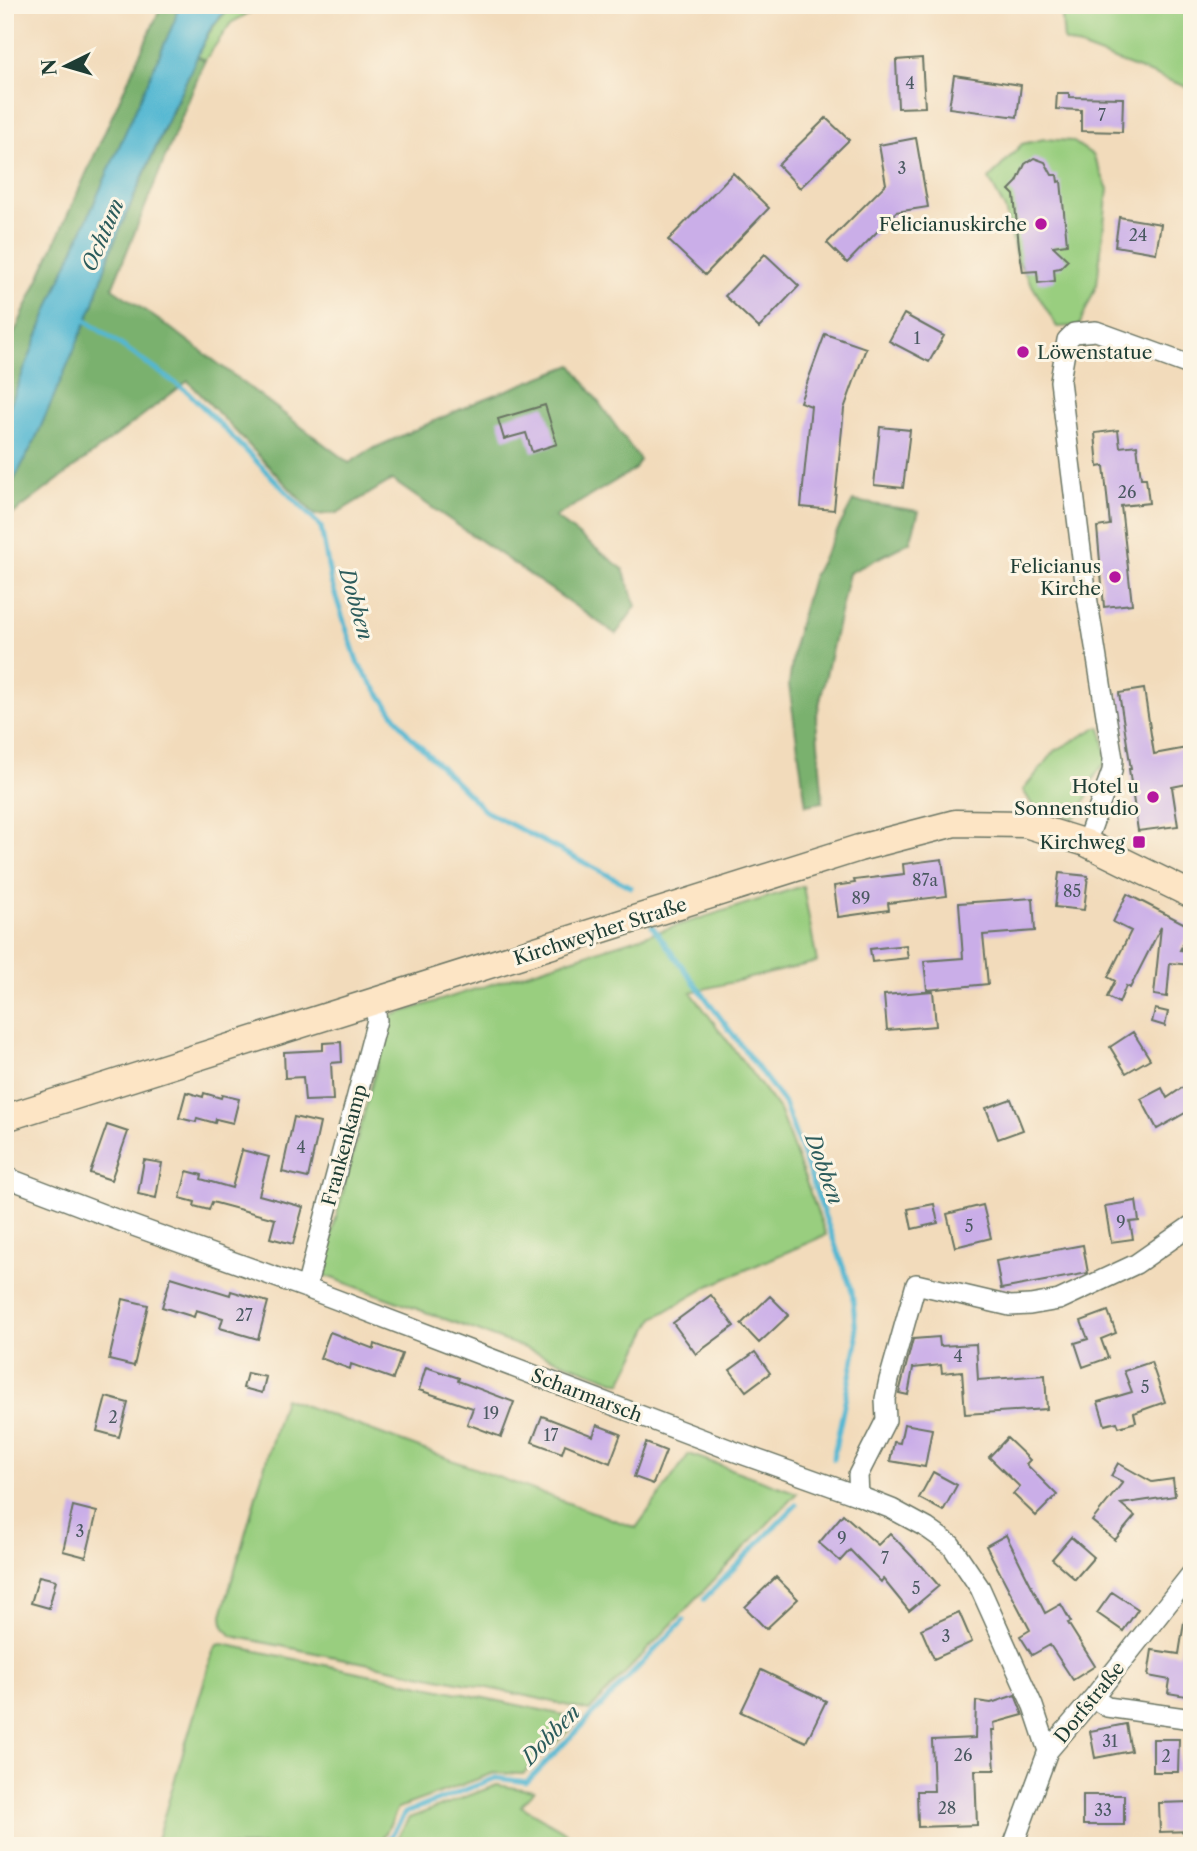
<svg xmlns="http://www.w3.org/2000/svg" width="1197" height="1851" font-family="'Libre Caslon Text',serif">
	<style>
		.green { fill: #99ce7f; stroke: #5c865a; stroke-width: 2 }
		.forest { fill: #7ab16e; stroke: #4c7751; stroke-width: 2 }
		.water { fill: #53b7d2; stroke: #397a83; stroke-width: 2 }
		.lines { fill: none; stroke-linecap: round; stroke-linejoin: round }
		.stream { stroke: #53b7d2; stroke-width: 5 }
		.building { fill: #caaee8 }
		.street-casing { stroke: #697463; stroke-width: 22 }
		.secondary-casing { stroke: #697463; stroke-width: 29 }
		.street { stroke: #fff; stroke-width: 19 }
		.secondary { stroke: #fde5c5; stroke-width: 26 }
		.poi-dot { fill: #b5179e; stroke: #fcf5e5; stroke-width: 2.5 }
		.labels { text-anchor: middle; stroke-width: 6; stroke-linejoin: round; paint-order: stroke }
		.number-label { font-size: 16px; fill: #4a5961 }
		.poi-label { font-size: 19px; fill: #1f3d34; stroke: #fcf5e5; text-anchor: end }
		.street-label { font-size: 19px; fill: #1f3d34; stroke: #fcf5e5 }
		.water-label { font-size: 21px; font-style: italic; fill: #2c5c5c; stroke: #fcf5e5 }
	</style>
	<rect width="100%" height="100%" fill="#fcf5e5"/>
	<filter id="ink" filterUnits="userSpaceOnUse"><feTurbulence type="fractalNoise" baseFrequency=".0143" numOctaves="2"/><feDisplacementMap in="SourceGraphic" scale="14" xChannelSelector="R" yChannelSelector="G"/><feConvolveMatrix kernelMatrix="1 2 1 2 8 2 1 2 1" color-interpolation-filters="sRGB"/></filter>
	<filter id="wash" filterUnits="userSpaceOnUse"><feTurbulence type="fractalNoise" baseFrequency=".00686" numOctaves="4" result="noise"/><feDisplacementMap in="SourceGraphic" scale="28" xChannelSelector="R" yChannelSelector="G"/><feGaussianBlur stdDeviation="1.57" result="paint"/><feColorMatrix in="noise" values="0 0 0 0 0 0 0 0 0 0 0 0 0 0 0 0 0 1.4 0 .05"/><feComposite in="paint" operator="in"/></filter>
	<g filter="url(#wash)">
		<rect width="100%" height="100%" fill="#f2dbbb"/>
		<path class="green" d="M235,5h28l-32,18 -26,37 -8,-4c10,-21 19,-37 38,-51z
			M1061,5h131v84l-128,-48z
			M1044,139l28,2 21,14 15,34 -11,95 -18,42 -22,1 -40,-67 -12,-51 -16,-30 33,-35z
			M1096,728h5l6,32c-4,6 -10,12 -13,18 -7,14 -8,31 -21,40l-39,-10 -11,-18 32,-39z
			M803,886l14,76 -126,30 88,118 47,125 -115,50 -57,33 -33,65 -300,-109 69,-258z
			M284,1398l352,130 53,-74 108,39 -208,218 -53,-13 -304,-62c-7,-7 -10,-11 -10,-21z
			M223,1644l309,64 36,8 10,5 -55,53 -29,-1 -96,35 -19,38h-224l58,-194 4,-7z
			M497,1785l37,6 -13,15 68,40h-196l16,-28z"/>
		<path class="forest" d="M162,5h16l-3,15 -117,265 -53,133v-64z
			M197,56l8,4 -93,228 67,46 170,129 21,-13 109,-49 93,-36 68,95 -5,9 -80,48 68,52 13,37 -20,28 -224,-154 -55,33 -22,2 -127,-134 -175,133 -8,-4v-13l30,-57 58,-134 19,-59z
			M853,501l66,10 -9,31 -61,31 -33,146 7,83 -17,3 -17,-120 6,-46 17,-61z"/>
		<path class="water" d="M178,5h57l-12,8 -14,18 -42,90 -55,126 -19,59 -58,134 -30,57v-79l53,-133 117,-265z"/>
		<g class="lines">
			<path class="stream" d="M81,317l107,75 133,135 10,55 27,82 50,70 77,77 146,76
				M652,926l132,177 68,188 5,51 -24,117
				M704,1599l92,-94
				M385,1846l20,-33 91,-35 31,4 157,-162"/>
		</g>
		<g id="blocks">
			<path class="building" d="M922,58l3,49 -27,1 -2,-48z
				M954,75l67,10 -4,32 -68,-9z
				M1057,93h12v4l54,1 -1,34 -41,-1v-21l-25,-1z
				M826,118l23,22 -49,48 -22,-23z
				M916,138l12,69 -32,5 -49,51 -20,-20 59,-59 -7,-39z
				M1034,158l11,4 7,13h5l1,7 3,-1 6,63 -14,2 15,14 -8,8 -6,1 1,12 -17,2 -1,-12 -14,1 -4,-26 -5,-51 -5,-5 8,-8 8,-18z
				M733,173l36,35 -64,67 -37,-35z
				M1119,217l42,7 -5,29 -41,-7z
				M765,254l34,32 -40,42 -34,-32z
				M904,314l40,22 -15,26 -40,-21z
				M825,334l41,14 -22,61 -10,101 -33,-3 10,-101 -11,-4z
				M545,405l12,39 -25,8 -6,-19 -22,6 -6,-20z
				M880,427l30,3 -7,58 -29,-3z
				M1118,430l2,17 17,-2 4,33h5l3,25 -28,3 11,98 -28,3 -7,-80 13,-2 -6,-59 -6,1 -3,-34z
				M1144,689l10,65 38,-7v36l-20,4 6,39 -40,5 -9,-62h2l-12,-76z
				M942,859l5,37 -59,7 1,7 -51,7 -4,-31 21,-3 -1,-3 50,-6 -1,-10z
				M1059,873l29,3 -4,34 -29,-3z
				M1127,894l64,33 -11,23 12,1v14l-22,-2 -3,34 -13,-2 7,-68 -31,61 -4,-2 -7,17 -12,-6 8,-16 -7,-4 23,-46 -18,-9z
				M1033,898l2,33 -52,4 5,49 -61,6 -3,-29 39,-3 -4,-55z
				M906,945l2,13 -36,4 -2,-13z
				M933,991l3,35 -49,4 -3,-35z
				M1155,1009l13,3 -3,14 -13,-4z
				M1133,1032l17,27 -24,14 -16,-26z
				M341,1042l1,20 -11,1 2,37 -28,1 -2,-24 -18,1 -1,-26 39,-2v-7z
				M1192,1081v28l-35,20 -16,-30 21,-11 5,10z
				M186,1092l17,5 1,-4 17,5 1,-3 17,4 -6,24 -17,-4 -1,4 -18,-5 -1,4 -17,-4z
				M1011,1099l12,31 -25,9 -12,-31z
				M294,1117l26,6 -12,55 -26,-6z
				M107,1125l21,7 -17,48 -21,-7z
				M242,1150l27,7 -10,38 44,12 -10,37 -23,-6 5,-19 -63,-17 -3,8 -15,-4 1,-4 -15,-4 7,-27 15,4 -1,4 31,9z
				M144,1160l18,3 -6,35 -18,-4z
				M1136,1201l3,20 -9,1 3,17 -22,3 -6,-36z
				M934,1204l4,19 -26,6 -4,-20z
				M983,1205l8,33 -36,9 -8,-33z
				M1083,1245l5,28 -87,16 -5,-28z
				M171,1277l59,18 1,-4 37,11 -10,37 -38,-11 3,-10 -27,-8 -2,7 -32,-10z
				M711,1295l23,31 -38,28 -23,-31z
				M770,1296l19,19 -30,28 -18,-19z
				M123,1299l25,6 -14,61 -25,-6z
				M1108,1311l8,22 -15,6 7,19 -25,9 -8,-24 13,-4 -7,-18z
				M330,1332l44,17 1,-5 27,10 -9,25 -42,-15 -1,5 -30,-11z
				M939,1337l1,9 36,-2 2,36 67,-5 2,34 -82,5 -3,-43 -20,2 -1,-8 -28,3 -5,27 -9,-2 14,-54z
				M755,1352l15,21 -24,18 -16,-21z
				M1151,1362l14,40 -31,11 2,9 -17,5 -2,-5 -12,3 -7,-23 34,-10 -8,-21z
				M426,1367l33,11 -1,3 56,21 -13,35 -34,-13 6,-16 -54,-18z
				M247,1373l19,4 -4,16 -19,-5z
				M106,1397l22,6 -9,34 -22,-6z
				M542,1416l51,20 4,-11 24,9 -11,29 -45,-19 -3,9 -30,-11z
				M904,1424l28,5 -7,38 -35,-6 4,-19 6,1z
				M1007,1438l23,22 -4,4 31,31 -21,21 -23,-22 7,-7 -31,-30z
				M646,1443l20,8 -13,33 -19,-7z
				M1118,1463l34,19 21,-3 2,17 -54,8 14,12 -20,24 -23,-19 31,-39 -12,-6z
				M933,1472l24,13 -14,26 -24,-13z
				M73,1506l24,6 -11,45 -23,-6z
				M843,1514l35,31 12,-12 31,33h1l17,20 -30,25 -26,-32 -2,3 -31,-32 -10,11 -21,-18z
				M1006,1535l39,78 16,-9 10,18 -3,1 27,43 -22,14 -23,-35 -18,10 -12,-19 10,-6 -44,-84z
				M1071,1537l23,20 -19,22 -23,-20z
				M39,1576l17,4 -7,28 -18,-5z
				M776,1577l22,22 -32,30 -21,-22z
				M1112,1592l26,17 -15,22 -26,-18z
				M959,1612l13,30 -38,17 -13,-30z
				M1184,1622h8v75l-24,-4 2,-13 -22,-4 4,-26 27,4z
				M761,1670l65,31 -20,41 -65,-30z
				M1015,1695l8,20 -29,8 1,7h-3l3,40h-20l2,55 -59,2 -1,-36h17l-2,-51 43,-2 1,-37 15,2z
				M1126,1724l5,27 -36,7 -5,-27z
				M1153,1739h26l-1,33h-25z
				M1083,1795h41v30h-41z
				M1192,1802v29l-32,1 -1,-29z"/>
		</g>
	</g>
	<g filter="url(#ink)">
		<use href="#blocks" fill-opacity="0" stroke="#697463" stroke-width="2"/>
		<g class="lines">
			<g class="street-casing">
				<path id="street" d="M1086,843l26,-72 1,-12 -27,-169 -26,-209 7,-41 7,-7 22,-2 96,35
					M5,1173l8,7 118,45 175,63 430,164 123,44 33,13 35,19 24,17 29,43 53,118 15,45
					M306,1288l71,-268 -3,-18
					M859,1496l-1,-21 28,-55 -1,-21 4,-19 27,-96 94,22 20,-1 29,-5 77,-36 56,-39
					M1093,1698l14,9 85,12
					M1013,1846l35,-95 45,-53 99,-125"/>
			</g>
			<g class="secondary-casing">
				<path id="secondary" d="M5,1118l854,-270 96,-25 70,1 61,19 106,52"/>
			</g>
			<use href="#street" class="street"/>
			<use href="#secondary" class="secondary"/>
		</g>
	</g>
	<g class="poi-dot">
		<circle cx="1041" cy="224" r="7"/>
		<circle cx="1023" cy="352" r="7"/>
		<circle cx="1115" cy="577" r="7"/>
		<circle cx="1153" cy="797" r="7"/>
		<rect x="1132" y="835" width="14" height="14" rx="3.5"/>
	</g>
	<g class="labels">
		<g class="number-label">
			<text x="910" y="89">4</text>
			<text x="1102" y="121">7</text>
			<text x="902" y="174">3</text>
			<text x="1138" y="241">24</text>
			<text x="917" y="344">1</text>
			<text x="1127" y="498">26</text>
			<text x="925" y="886">87a</text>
			<text x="1072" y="897">85</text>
			<text x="861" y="904">89</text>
			<text x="301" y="1153">4</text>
			<text x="1121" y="1228">9</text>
			<text x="969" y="1232">5</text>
			<text x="244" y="1321">27</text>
			<text x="958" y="1362">4</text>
			<text x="1145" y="1393">5</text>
			<text x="491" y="1419">19</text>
			<text x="113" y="1423">2</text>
			<text x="551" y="1441">17</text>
			<text x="80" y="1537">3</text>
			<text x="842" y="1544">9</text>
			<text x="885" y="1564">7</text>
			<text x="916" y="1594">5</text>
			<text x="946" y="1642">3</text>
			<text x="1110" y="1747">31</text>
			<text x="963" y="1761">26</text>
			<text x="1166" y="1762">2</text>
			<text x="947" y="1814">28</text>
			<text x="1103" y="1816">33</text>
		</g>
		<g class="poi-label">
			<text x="1027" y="231">Felicianuskirche</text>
			<text x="1037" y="359" text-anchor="start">Löwenstatue</text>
			<text x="1101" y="573">Felicianus<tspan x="1101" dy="22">Kirche</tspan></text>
			<text x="1139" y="793">Hotel u<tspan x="1139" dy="22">Sonnenstudio</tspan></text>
			<text x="1125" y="849">Kirchweg</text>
		</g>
		<g class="street-label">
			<text transform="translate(600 931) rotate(-18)" y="7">Kirchweyher Straße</text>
			<text transform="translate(344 1145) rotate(-75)" y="7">Frankenkamp</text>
			<text transform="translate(587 1395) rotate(21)" y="7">Scharmarsch</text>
			<text transform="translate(1089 1702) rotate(-51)" y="7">Dorfstraße</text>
		</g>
		<g class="water-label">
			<text transform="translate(103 235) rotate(-67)" y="7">Ochtum</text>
			<text transform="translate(356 604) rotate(74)" y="7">Dobben</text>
			<text transform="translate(824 1169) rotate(70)" y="7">Dobben</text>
			<text transform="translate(551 1735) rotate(-46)" y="7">Dobben</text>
		</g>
	</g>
	<rect width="1197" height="1851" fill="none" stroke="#fcf5e5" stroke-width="28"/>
	<g transform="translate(66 66) rotate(265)" stroke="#fcf5e5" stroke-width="5" paint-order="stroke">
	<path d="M0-5L12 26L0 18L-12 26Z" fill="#1f3d34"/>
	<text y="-10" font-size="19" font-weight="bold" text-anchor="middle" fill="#1f3d34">N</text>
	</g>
</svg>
